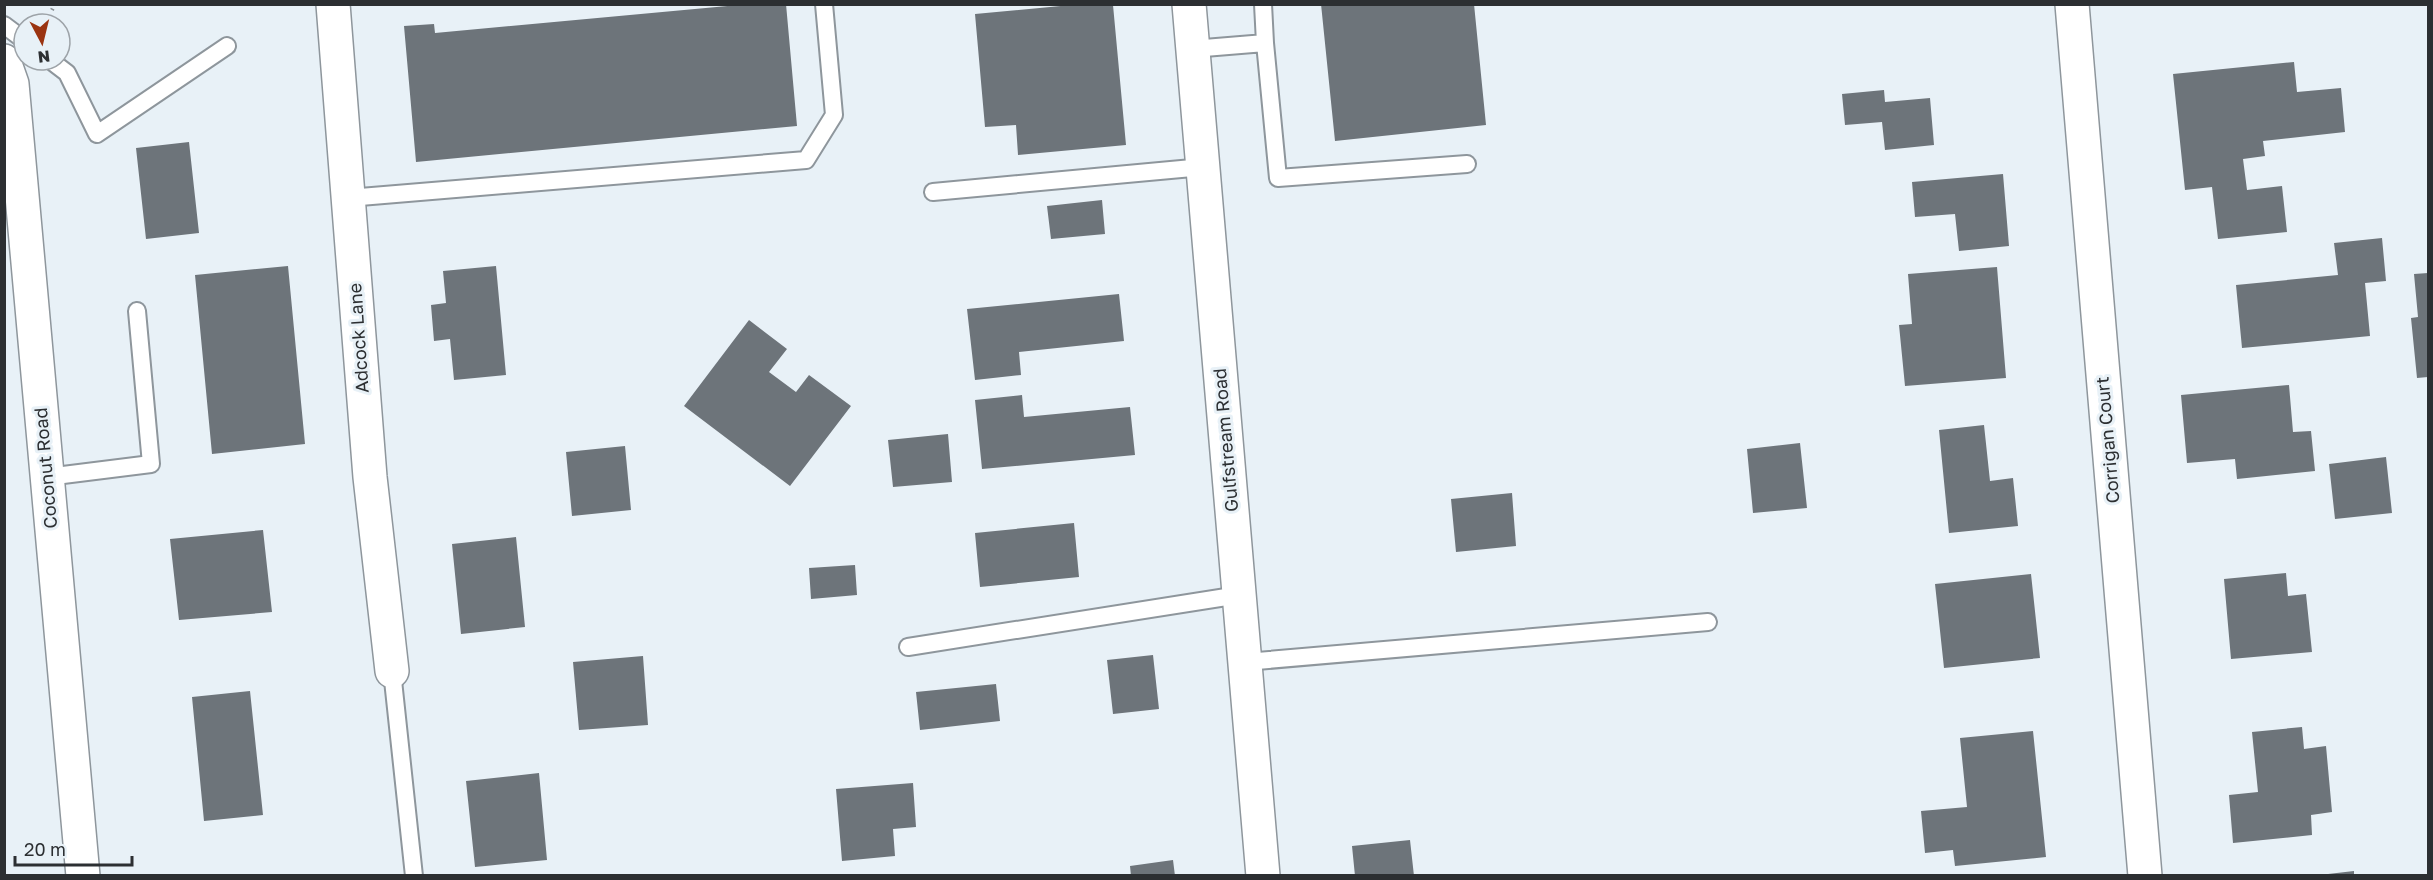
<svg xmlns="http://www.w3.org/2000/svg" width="2433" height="880" font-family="'Golos Text',sans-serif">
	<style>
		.building { fill: #6d747a }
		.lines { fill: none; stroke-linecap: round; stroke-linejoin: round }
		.service-casing { stroke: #8e969c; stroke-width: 20 }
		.minor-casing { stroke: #8e969c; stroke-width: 36 }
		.path { stroke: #8a9094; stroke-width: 4; stroke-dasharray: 1.5 4.5; stroke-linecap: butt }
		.service { stroke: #fff; stroke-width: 16 }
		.minor { stroke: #fff; stroke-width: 33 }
		.labels { text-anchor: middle; stroke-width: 6; stroke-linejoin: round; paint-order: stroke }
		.street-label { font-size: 18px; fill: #2c2f32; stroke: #e8f1f7 }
	</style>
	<rect width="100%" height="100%" fill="#e8f1f7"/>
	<path class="building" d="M749,4h37l11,122 -381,36 -12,-136 30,-2 1,9z
		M1321,4h153l12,121 -151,16z
		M1071,5h42l13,140 -108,10 -2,-30 -31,2 -10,-113z
		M2294,62l3,30 44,-4 4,44 -82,9 2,15 -22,3 4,31 35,-4 5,46 -69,7 -6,-52 -27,3 -12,-116z
		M1884,90l1,12 45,-4 4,47 -49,5 -3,-28 -37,3 -3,-31z
		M189,142l10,91 -53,6 -10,-91z
		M2003,174l6,72 -50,5 -4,-37 -40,3 -3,-35z
		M1102,200l3,34 -54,5 -4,-33z
		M2382,238l4,43 -21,2 5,53 -128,12 -6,-63 102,-10 -4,-32z
		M288,266l17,178 -93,10 -17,-179z
		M496,266l10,109 -52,5 -4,-41 -16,2 -3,-36 15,-2 -3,-32z
		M1997,267l9,111 -101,8 -6,-61 13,-1 -4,-50z
		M2428,273v104l-11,1 -6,-60 7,-1 -4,-43z
		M1119,294l5,47 -105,11 2,23 -46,5 -8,-71z
		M749,320l38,29 -18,23 27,20 13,-17 42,31 -61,80 -106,-80z
		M2289,385l4,47 18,-1 4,40 -78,8 -2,-20 -48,4 -6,-68z
		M1022,395l2,22 106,-10 5,48 -153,14 -7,-69z
		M1984,425l6,56 23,-3 5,48 -69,7 -10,-103z
		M948,434l4,48 -59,5 -5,-47z
		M1800,443l7,65 -54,5 -6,-64z
		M625,446l6,64 -59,6 -6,-64z
		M2386,457l6,56 -57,6 -6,-55z
		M1512,493l4,53 -60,6 -5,-53z
		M1074,523l5,54 -99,10 -5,-54z
		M263,530l9,82 -93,8 -9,-81z
		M516,537l9,90 -64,7 -9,-90z
		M855,565l2,30 -46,4 -2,-31z
		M2286,573l2,23 18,-2 6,58 -81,7 -7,-80z
		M2031,574l9,84 -96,10 -9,-84z
		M1153,655l6,54 -46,5 -6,-54z
		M643,656l5,69 -69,5 -6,-68z
		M996,684l4,37 -80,9 -4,-38z
		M250,691l13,124 -59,6 -12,-124z
		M2302,727l2,22 22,-3 6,66 -21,3 1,20 -79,8 -4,-48 29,-3 -6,-60z
		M2033,731l13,126 -91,9 -2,-16 -28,3 -4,-42 46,-4 -7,-69z
		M539,773l8,87 -72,7 -9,-86z
		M913,783l3,44 -23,2 2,27 -53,5 -6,-72z
		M1410,840l4,36h-59l-3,-30z
		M1173,860l2,16h-44l-1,-10z
		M2354,871v5h-26v-2z"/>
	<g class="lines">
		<g class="service-casing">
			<path id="service" d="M4,25l20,15
				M1265,43l13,135 189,-14
				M1192,49l73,-6 -2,-39
				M50,60l17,13 30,61 130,-88
				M933,192l270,-25
				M348,198l458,-38 28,-45 -10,-111
				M47,477l104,-13 -14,-153
				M908,647l331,-52
				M1245,662l463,-40
				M392,671l22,205"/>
		</g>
		<g class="minor-casing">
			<path id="minor" d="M333,4l37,473 22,194
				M1189,4l74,872
				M2072,4l73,872
				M4,61l8,23 71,792"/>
		</g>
		<path class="path" d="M52,10l3,-6"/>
		<use href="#service" class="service"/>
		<use href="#minor" class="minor"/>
	</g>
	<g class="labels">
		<g class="street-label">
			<text transform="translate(359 338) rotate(-94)" y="6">Adcock Lane</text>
			<text transform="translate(1226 440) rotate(-95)" y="6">Gulfstream Road</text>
			<text transform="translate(2108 440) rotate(-95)" y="6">Corrigan Court</text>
			<text transform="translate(46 468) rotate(-95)" y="6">Coconut Road</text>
		</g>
	</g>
	<rect width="2433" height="880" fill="none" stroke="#2c2f32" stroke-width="12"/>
	<g transform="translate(42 42) rotate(173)"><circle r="28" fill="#e8f1f7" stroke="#9da3a8" stroke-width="1.5"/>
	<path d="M0-4.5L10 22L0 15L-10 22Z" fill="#9b3411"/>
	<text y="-9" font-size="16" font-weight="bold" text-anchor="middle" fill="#2c2f32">N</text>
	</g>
	<path d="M15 856v9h117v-9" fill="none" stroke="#2c2f32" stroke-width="3"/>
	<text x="24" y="856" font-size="18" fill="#2c2f32" stroke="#e8f1f7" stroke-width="4.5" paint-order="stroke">20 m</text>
</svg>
